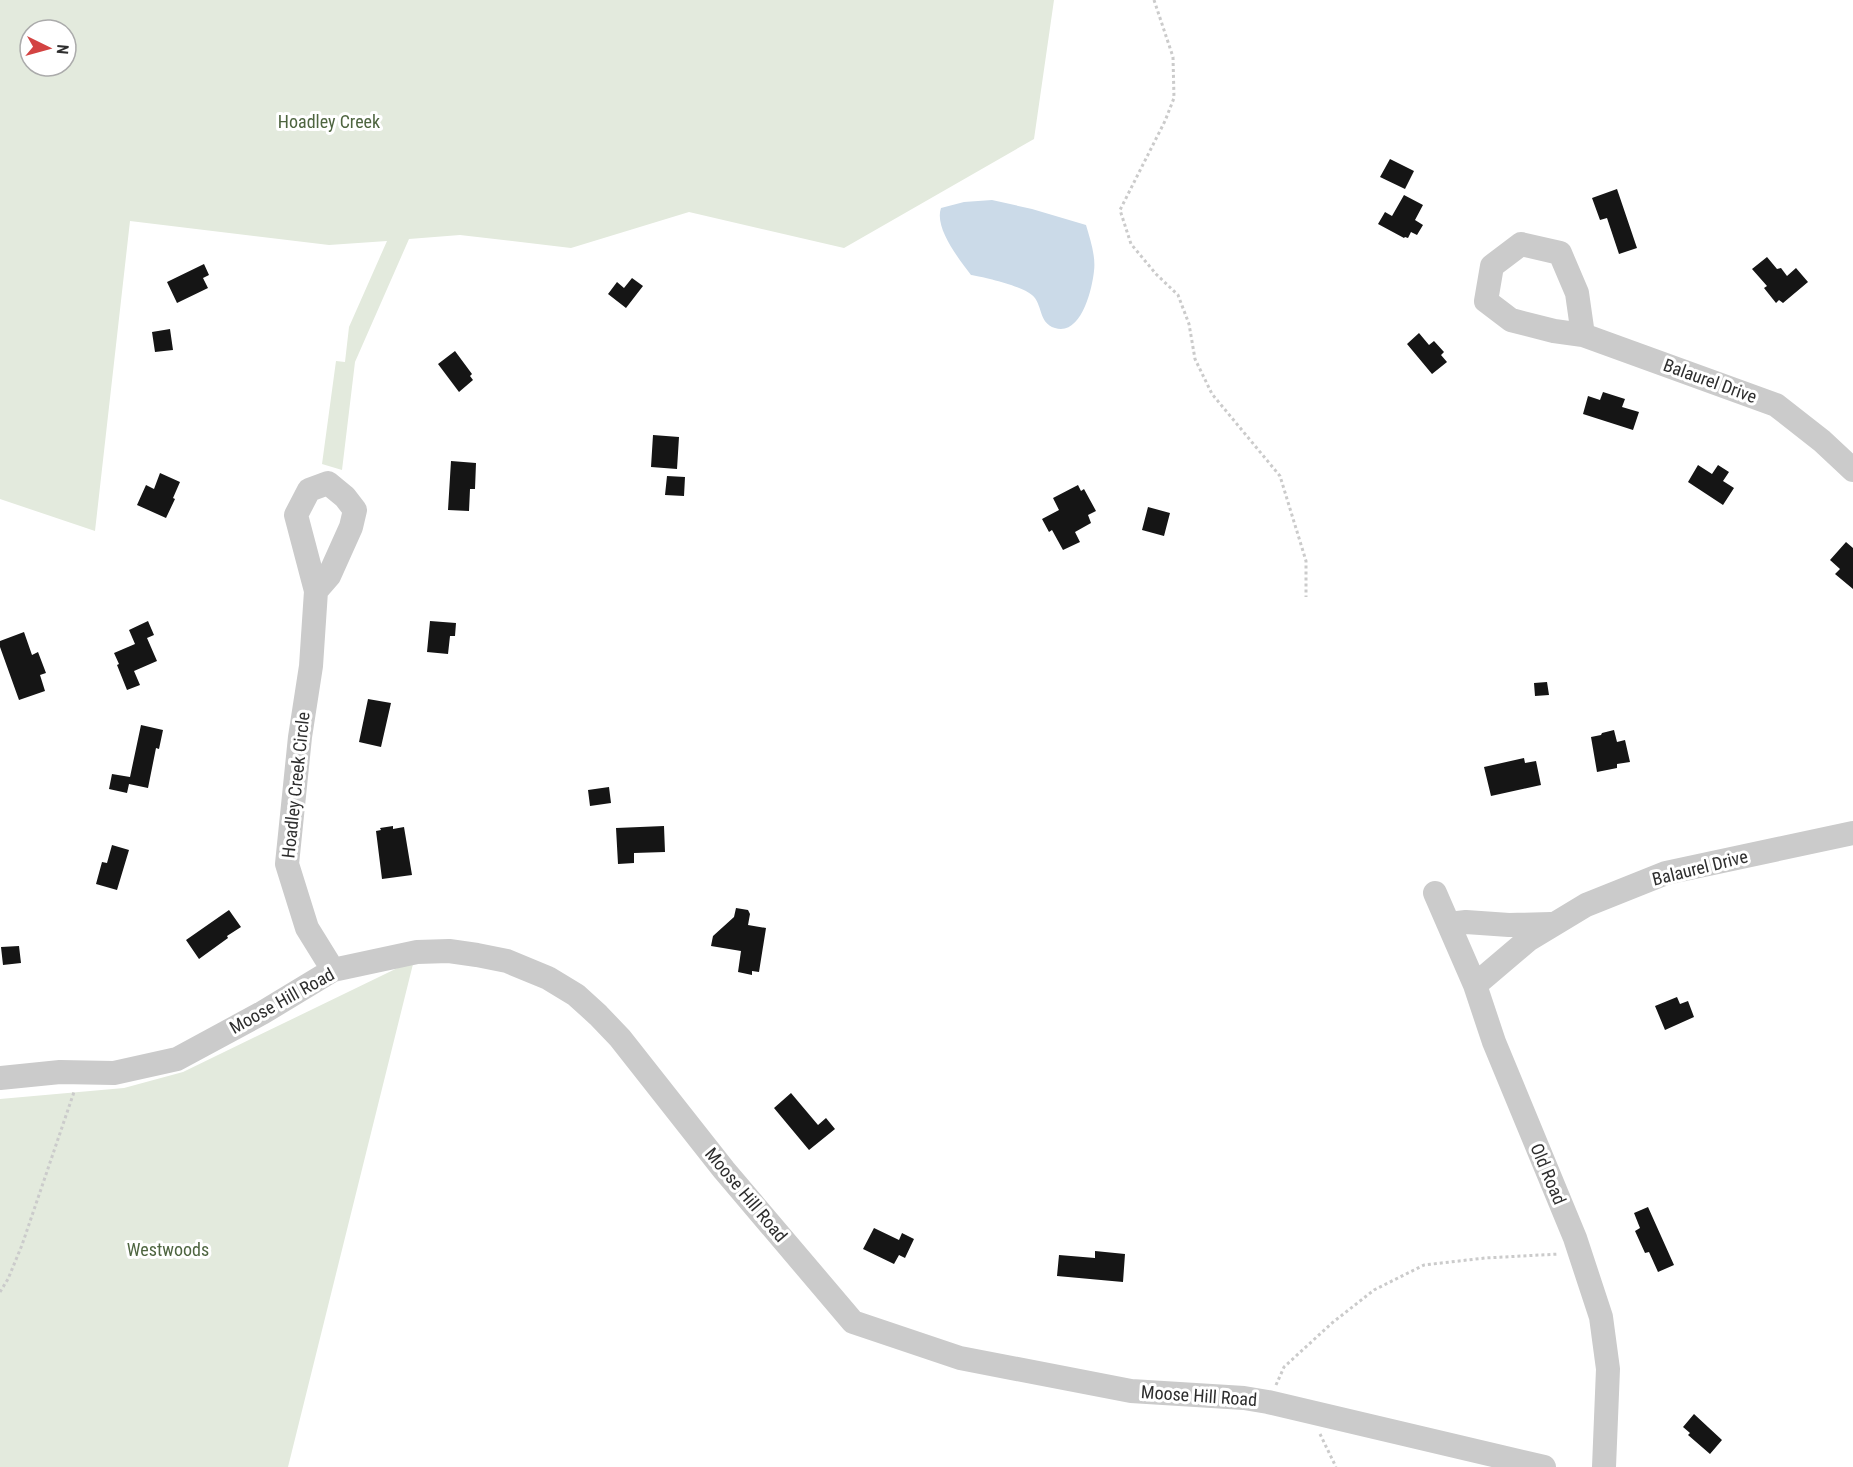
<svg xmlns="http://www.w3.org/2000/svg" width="1853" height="1467" font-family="'Roboto Condensed',sans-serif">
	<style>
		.green { fill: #e3eadd; fill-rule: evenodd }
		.water { fill: #cbdae8 }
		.building { fill: #151515 }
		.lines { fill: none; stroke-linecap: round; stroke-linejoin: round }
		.path { stroke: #cbcbcb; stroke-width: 3; stroke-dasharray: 3 3; stroke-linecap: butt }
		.minor { stroke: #cbcbcb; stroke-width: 24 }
		.labels { text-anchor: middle; stroke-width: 6; stroke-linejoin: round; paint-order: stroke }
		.park-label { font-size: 18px; fill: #4e6540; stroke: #fff }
		.street-label { font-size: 18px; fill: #2e2e2e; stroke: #fff }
	</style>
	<rect width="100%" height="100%" fill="#fff"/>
	<path class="green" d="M0,0h1054l-20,139 -190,109 -155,-36 -118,36 -111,-13 -51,4 -54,123 -13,108 -20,-6 14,-103 9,1 4,-35 38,-86 -58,4 -199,-24 -35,310 -95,-32zM30,30h36v36h-36z
		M414,960l-126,507h-288v-368l124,-11 59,-16z"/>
	<path class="water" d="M992,200l40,9 54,16c4,14 10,31 8,46 -2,19 -13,65 -39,57 -17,-5 -12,-24 -23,-33 -10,-9 -48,-18 -61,-20 -12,-16 -37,-47 -30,-67l23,-6z"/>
	<path class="building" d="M1390,159l24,12 -9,18 -25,-12z
		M1617,189l20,59 -18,6 -12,-36 -7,2 -8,-22z
		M1404,195l19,10 -8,15 8,5 -6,10 -6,-3 -3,6 -3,-1 -1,1 -26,-14 7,-12 7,4z
		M1767,257l10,12 4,-1 6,8 9,-8 12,14 -25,21 -4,-3 -3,3 -12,-15 3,-2 -15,-17z
		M204,264l5,11 -6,3 5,10 -31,15 -10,-21z
		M632,278l11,8 -17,22 -18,-14 9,-12 7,6z
		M170,329l3,21 -18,2 -3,-20z
		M1419,333l10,12 5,-4 10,11 -3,3 6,7 -15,12 -25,-30z
		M455,351l17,23 -2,2 3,4 -14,12 -21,-28z
		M1603,392l22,7 -3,8 17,5 -6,18 -50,-16 5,-18 12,4z
		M653,435l26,2 -2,32 -26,-2z
		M451,461l25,2 -1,26h-5l-1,22 -21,-1z
		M1698,465l14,9 6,-9 11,7 -6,9 11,7 -11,17 -35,-23z
		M160,473l20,9 -7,16 2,1 -9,19 -29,-13 9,-20 8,4z
		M667,476l18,1 -1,19 -19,-1z
		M1078,485l3,6 3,-2 12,22 -8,4 3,8 -16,9 5,10 -17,8 -11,-20 -3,2 -7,-13 17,-9 -6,-12z
		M1148,507l22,6 -6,23 -22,-6z
		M1846,542l7,6v41l-18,-15 5,-5 -10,-9z
		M148,621l6,14 -7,3 10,23 -23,10 6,14 -13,5 -10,-25 2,-1 -5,-11 21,-9 -6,-14z
		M430,621l26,2 -1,13h-5l-2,18 -21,-2z
		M24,632l8,23 6,-3 8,21 -6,2 5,16 -26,9 -19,-53v-6z
		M1547,682l2,13 -14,1 -1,-13z
		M368,699l23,4 -10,44 -22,-5z
		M141,725l22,5 -4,19 -3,-1 -8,40 -19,-4 -2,9 -18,-4 3,-15 18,3z
		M1614,730l3,12 8,-2 5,22 -13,2v4l-20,4 -6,-35 10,-2 1,-2z
		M1524,758l1,5 11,-2 5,24 -50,11 -7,-29z
		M609,787l2,16 -21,3 -2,-16z
		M393,826v3l11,-2 8,48 -30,4 -6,-48 5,-1 -1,-2z
		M664,826l1,26 -31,1v10l-16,1 -2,-36z
		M112,845l17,5 -12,40 -21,-6 6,-22 5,1z
		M736,908l12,2 2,4 -2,11 18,3 -7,44 -7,-1v4l-14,-3 3,-21 -30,-5 2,-10 21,-19z
		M229,910l12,17 -14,9 1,2 -29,21 -13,-19z
		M19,946l2,17 -18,2 -2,-18z
		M1677,997l3,7 8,-3 6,16 -29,13 -10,-24z
		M791,1093l27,32 8,-7 9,11 -26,21 -35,-42z
		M1648,1207l26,58 -16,7 -9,-20 -4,1 -10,-22 5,-3 -6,-15z
		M874,1228l25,12 3,-7 12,6 -9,19 -6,-3 -5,9 -31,-15z
		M1095,1251l30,3 -2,28 -66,-6 2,-21 36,3z
		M1694,1414l28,26 -12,14 -22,-19 2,-2 -7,-6z"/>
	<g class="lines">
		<path class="path" d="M1154,0l19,57 1,41 -9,23 -45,89 11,34 25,30 22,21 11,29 6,35 17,35 68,82 26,85v36
			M0,1292l8,-13 14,-34 52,-153
			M1276,1385l8,-18 48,-44 42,-33 50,-25 61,-7 74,-4
			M1320,1434l16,33"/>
		<path class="minor" d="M1583,335l-6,-42 -17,-40 -39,-9 -29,22 -6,35 25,19 43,11 29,4 193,70 46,36 31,29
			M316,591l13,-15 22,-49 4,-17 -10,-13 -17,-14 -19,7 -13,25 20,76 -5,75 -11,71 -13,127 20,64 26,42
			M1435,893l40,92 19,57 81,196 26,79 7,52 -4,98
			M1449,924l17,-2 43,3 42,-1
			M1475,985l53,-45 58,-35 80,-32 187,-40
			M0,1078l60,-6 54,1 63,-14 85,-46 71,-43 84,-18 32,-1 28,4 30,6 41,17 28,17 22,20 22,23 104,132 129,152 107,36 171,33 113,7 24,4 276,65"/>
	</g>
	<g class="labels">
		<g class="park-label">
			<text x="329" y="128">Hoadley Creek</text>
			<text x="168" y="1256">Westwoods</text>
		</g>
		<g class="street-label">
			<text transform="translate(1710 381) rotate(20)" y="6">Balaurel Drive</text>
			<text transform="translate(296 785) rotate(-84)" y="6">Hoadley Creek Circle</text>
			<text transform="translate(1700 868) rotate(-14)" y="6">Balaurel Drive</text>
			<text transform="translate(282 1001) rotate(-29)" y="6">Moose Hill Road</text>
			<text transform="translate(1548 1174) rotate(67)" y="6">Old Road</text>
			<text transform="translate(746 1195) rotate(50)" y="6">Moose Hill Road</text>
			<text transform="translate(1199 1396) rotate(4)" y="6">Moose Hill Road</text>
		</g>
	</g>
	<g transform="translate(48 48) rotate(95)"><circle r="28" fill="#ffffff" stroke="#ababab" stroke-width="1.5"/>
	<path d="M0-4.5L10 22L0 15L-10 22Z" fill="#d34342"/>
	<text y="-9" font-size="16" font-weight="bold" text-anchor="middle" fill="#2e2e2e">N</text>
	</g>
</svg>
